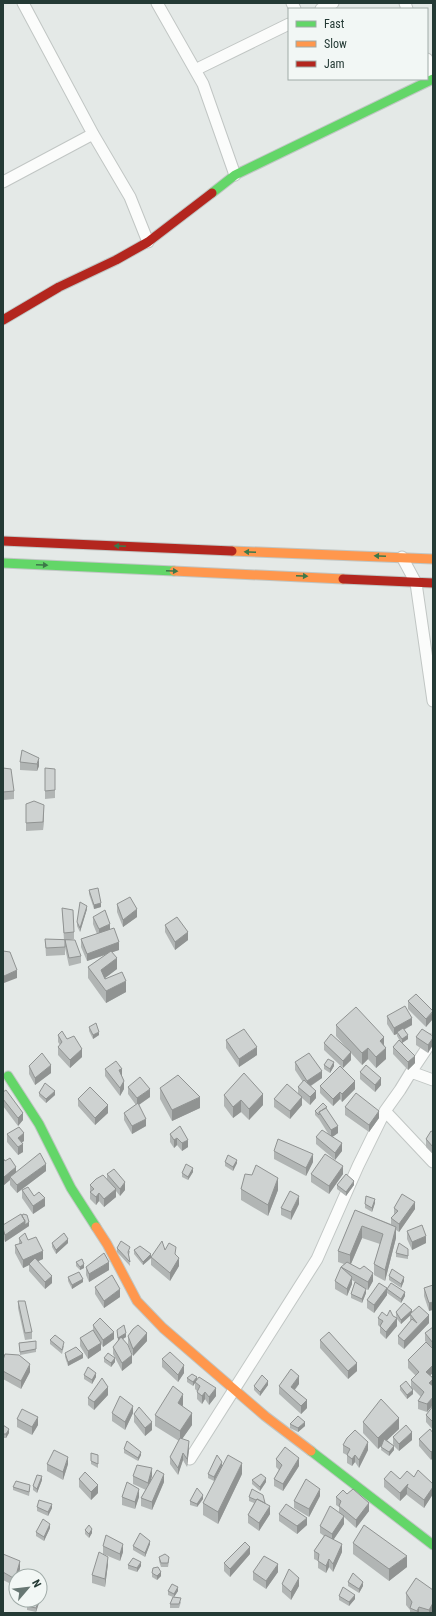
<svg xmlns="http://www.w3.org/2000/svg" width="436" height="1616" font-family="'Roboto Condensed',sans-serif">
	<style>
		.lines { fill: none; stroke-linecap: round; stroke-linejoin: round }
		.street-casing { stroke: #c1c6c4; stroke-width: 13 }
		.fast-casing { stroke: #c0c6c4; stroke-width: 11 }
		.slow-casing { stroke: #c0c6c4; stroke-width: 11 }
		.jam-casing { stroke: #c0c6c4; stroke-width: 11 }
		.street { stroke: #fbfcfb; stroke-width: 11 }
		.fast { stroke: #63d668; stroke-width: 9 }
		.slow { stroke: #ff974d; stroke-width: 9 }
		.jam { stroke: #b3261e; stroke-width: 9 }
		.wall { fill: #b1b5b4 }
		.shaded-wall { fill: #909392 }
		.building { fill: #ced2d1; stroke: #909392 }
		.oneway { fill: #3d7849 }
	</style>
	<rect width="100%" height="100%" fill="#e4e9e7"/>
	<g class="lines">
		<g class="street-casing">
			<path id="street" d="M23,3l70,131 37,63 18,45
				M157,3l46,81 32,91
				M292,3l3,6
				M405,3l2,6
				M321,9l12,-6
				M427,59l6,15
				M195,70l94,-46
				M3,182l90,-48
				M402,557l14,26 17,118
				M411,1072l22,8
				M385,1111l48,51
				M190,1459l127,-200 41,-93 27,-55 15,-21 11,-18 22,-33"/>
		</g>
		<g class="fast-casing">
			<path id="fast" d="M212,193l23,-18 198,-96
				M3,563l171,8
				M8,1076l31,48 32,64 25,39
				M311,1451l122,94"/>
		</g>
		<g class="slow-casing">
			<path id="slow" d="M232,551l201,8
				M174,571l169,8
				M96,1227l11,17 30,57 26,27 102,88 46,35"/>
		</g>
		<g class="jam-casing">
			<path id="jam" d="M3,320l56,-33 57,-27 32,-18 64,-49
				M3,541l229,10
				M343,579l90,4"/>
		</g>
		<use href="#street" class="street"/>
		<use href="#fast" class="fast"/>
		<use href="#slow" class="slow"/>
		<use href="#jam" class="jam"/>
	</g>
	<path class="wall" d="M22,750l17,16 -2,5 -17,-1v-8z
		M3,768l11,23v8l-11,1z
		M55,777v21l-10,1v-8z
		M26,804l18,9 -1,17 -17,1z
		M89,890l12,17 -7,2 -5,-15z
		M117,904l20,13 -14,10 -6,-15z
		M62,908l12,24v7l-5,1 12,16v7l-12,3 -4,-18v7l-19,1 -1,-17 19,1z
		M87,909l-7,23 -3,-6v-4z
		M93,917l17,12 9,21 -7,2 5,17 -12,9 21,14 -20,11 -18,-25v-11l17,-12 -18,6 -6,-14v-8l16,-5 -4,-10z
		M165,925l23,15 -13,10 -10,-18z
		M408,1001l25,10 -7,16 -18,-18z
		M387,1016l25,9 -8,5 4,9 -6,4 13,20 -7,7 -15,-16v-7l7,-6 -3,-5v-2l-3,1 -7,-11z
		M336,1025l48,20 2,14 -10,9 -8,-9 -6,6 -11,-12v7l-8,8 -19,-18v-7l25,8 -13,-15z
		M89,1027l10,8 -6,4 -4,-8z
		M58,1035l24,22 -12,11 -12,-13v-8l2,-2 -2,-3z
		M433,1036l-5,17 -12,-8v-8z
		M226,1040l31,15 -18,12 -13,-19z
		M295,1062l27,16 -11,8 5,12 -6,7 -8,-7v7l-12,14 -16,-12v-8l24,-5v-7l5,-5 -8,-12z
		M324,1065l10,1 -4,7 -6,-4z
		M29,1066l22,7 -16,12 -6,-11z
		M105,1069l17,7 2,13 -4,7 -15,-20z
		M360,1072l21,13 -6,7 -15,-13z
		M320,1086l35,3 -13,13 -2,-3 -7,7 -13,-13z
		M128,1087l22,10 -11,8 7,21 -14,8 -8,-14v-7l12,-8 -8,-11z
		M160,1088l40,20 -28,13 -12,-22z
		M3,1092l20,28 -5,6 -15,-20z
		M39,1093l16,2 -9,8 -7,-7z
		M224,1095l39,10 -14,15 -8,-8 -8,6 -9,-12z
		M78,1099l30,14 -13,12 -17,-19z
		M345,1107l34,11 -10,14 -24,-17z
		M327,1110l11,23 -6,4 10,14 -7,9 -19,-16v-7l13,-2 -10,-16 -4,-4v-4z
		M180,1126l8,21 -6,4 -5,-6 -3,3 -4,-6v-8z
		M433,1132v22l-7,-7v-8z
		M7,1134l17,7 -2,1 1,10 -5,3 -11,-13z
		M274,1151l39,11 -7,14 -32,-17z
		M3,1158l2,3 11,11 30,-1 -29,22 -7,-8v-5l-6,5 -1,-1z
		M225,1162l12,1 -4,8 -8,-5z
		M193,1172l-5,8 -6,-3v-4z
		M107,1174l18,16 -5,6 -4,-5v6l-12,10 -5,-6 -3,4 -6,-6v-14l17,-6z
		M311,1174h32l-14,20 -18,-12z
		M337,1185h17l-8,11 -9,-7z
		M241,1189l37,1 -10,26 -27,-16z
		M22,1190l12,6 11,10 -12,8 -11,-16z
		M375,1203l-3,9 -7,-4v-4z
		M299,1204l-8,16 -10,-5v-7z
		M394,1208l21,1 -16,23 -3,-2v8l-11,43 -11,-6v-11l6,-20 -18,-6 -11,26 22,17 -5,9 -6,-3 4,6 -4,10 -11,-5v-4l4,-12 -3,-2v4l-5,12 -12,-7v-8l9,-17 -6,-2v-11l17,-41 36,14v-6l3,-4z
		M3,1225l26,1 -24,16 -2,-6z
		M407,1231l19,12 -14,7 -5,-11z
		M19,1238l9,2 15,19 -5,2 14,22 -7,6 -16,-18v-6l-6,3 -8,-15v-8l4,-1z
		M52,1243h16l-12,11 -4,-7z
		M117,1248l13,3 -1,4 1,11 -13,-14z
		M408,1249v10l-12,-2v-4z
		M134,1250l17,8 -8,7 -9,-11z
		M165,1250l11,5 3,11 -9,15 -19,-16v-8z
		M76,1262l8,6 -4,2 -4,-4z
		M86,1267l23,3 -20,12 -3,-7z
		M389,1276l15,5 -3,7 -12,-8z
		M68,1277l15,5 -11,7 -4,-8z
		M433,1285l-4,26 -5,-15v-8z
		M95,1287l25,10 -16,11 -9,-14z
		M387,1289l18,7 -4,7 -14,-10v2l-13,18 -7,-5v-8z
		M18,1301l14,31v7l-7,1 -7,-32z
		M396,1312h16l17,11 -25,26 -6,-5v-8l12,-15v-6l-9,9 -4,-5v7l-11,13 -6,-6v-6l-2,-2v-7l9,-2h6l4,2 -1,-2z
		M93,1325l21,14 -11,8 -2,-3v6l-13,9 -8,-13v-8l13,-8z
		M433,1327v46l-3,2 3,3v27l-6,7 -9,-3v-8l3,-4 -8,-8v5l-6,5 -7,-9v-4l11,2v-8l5,-4 -8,-8v-8l18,-18 -1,-1v-8z
		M117,1330l9,7 -3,2 9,24 -10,8 -9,-17v-7l5,-6z
		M128,1336l19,5 -14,15 -5,-12z
		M50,1340l14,6 -2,8 -12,-10z
		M320,1340l37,31 -9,8 -28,-31z
		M36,1341v11l-16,3 -1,-12z
		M65,1353l18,5 -15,8 -3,-9z
		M104,1358l11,4 -4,5 -7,-5z
		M162,1359l22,14 -6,9 -16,-15z
		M3,1360l27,12 -9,17 -18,-10z
		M84,1375l12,2 -4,7 -8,-5z
		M187,1378l10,2 19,16 -7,9 -4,-6 -3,5 -5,-5v-8l-2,-2v-6l-2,3 -6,-4z
		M299,1384l-4,6 12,18 -6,6 -22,-20v-8z
		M268,1385l-8,11 -6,-6v-4z
		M108,1395l-14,15 -6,-5v-7z
		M183,1405l-1,1 10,19 -10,14 7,10 -2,18 -4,-7 -5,15 -8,-11v-7l9,-16 -24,-15v-11z
		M433,1406v24l-7,-8v-7z
		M112,1413h21l-8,17 -13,-9z
		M134,1414l18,16 -7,6 -11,-14z
		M17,1419l21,6 -6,10 -15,-8z
		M363,1422l36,7 -12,11 7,6 -1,-2v-7l19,3 -13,11 -5,-5v4l-5,6 -8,-6 1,-5 -4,4 -15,-16z
		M290,1424l15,2 -7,6 -8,-4z
		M3,1425l6,8 -3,5h-3z
		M433,1433l-2,27 -12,-14v-7z
		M343,1445l25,5 -9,18 -4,-6 -3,4 -5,-3v-8l-4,-2z
		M124,1449l17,6 -3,6 -14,-8z
		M91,1453l7,2v13l-7,-4z
		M276,1459l23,7 -16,25 -9,-5v-7l5,-9 -3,-3z
		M47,1464h21l-5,16 -16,-9z
		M222,1466l-8,15 -6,-3v-4z
		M242,1474l-24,50 -15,-9v-12z
		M133,1476h19l-2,6h14l-12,28 -11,-4v-8l5,-8 -13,-6z
		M414,1477l19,7v10l-9,14 -17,-13v-1l-7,7 -16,-14v-8h16z
		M79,1479l19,14 -7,7 -12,-13z
		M42,1480l-5,13 -4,-3v-4z
		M252,1480l14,2 -6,9 -8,-7z
		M13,1487l17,2 -1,7 -16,-6z
		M347,1494l22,17 -13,17 -12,-11v7l-11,16 9,12 -9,20 -4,-5 -3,6 -8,-5v-7l-4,-2v-8l10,-15 -4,-3v-7l19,-13v-6l-3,-2v-8z
		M320,1496l-11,21 -15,-9v-7z
		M122,1497h17l-4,12 -13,-4z
		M249,1497l16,6 5,11 -11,17 -11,-8v-8l6,-12 -5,-2z
		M203,1499l-6,8 -7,-2v-4z
		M37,1507l15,1 -4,8 -11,-5z
		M279,1514l28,11 -10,9 -18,-13z
		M50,1528l-6,13 -8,-5v-4z
		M85,1530l7,3 -3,5 -4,-4z
		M353,1543l54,24 -18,14 -36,-27z
		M150,1544l-5,13 -12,-7v-4z
		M103,1546l20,6 -3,9 -17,-7z
		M3,1554l17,15 -2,7h-2v8l-1,2 -12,-6z
		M250,1554l-20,23 -6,-6v-8z
		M159,1557l10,4 -1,6h-7l-2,-6z
		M108,1564l-3,23 -13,-4v-8z
		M128,1565l13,1 -4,6 -9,-3z
		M253,1572h25l-12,17 -13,-9z
		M152,1573l9,3 -4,4 -5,-3z
		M348,1582l15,4 -4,7 -11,-7z
		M282,1584l17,2 -8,14 -9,-8z
		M433,1590v23h-23v-3l-4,-5v-12z
		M168,1591h10l-4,6 7,5 -2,6h-9v-4l3,-7 -5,-2z
		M339,1596l16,3 -6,7 -10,-6z
		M40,1600l-4,12 -9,-2v-4z"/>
	<path class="shaded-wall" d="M39,758v8l-2,5v-7z
		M44,805v8l-1,17v-8z
		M101,903v4l-7,2v-4z
		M87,906v3l-7,23v-4z
		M137,909v8l-14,10v-7z
		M110,924v7l-11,5v-7z
		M188,932v8l-13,10v-8z
		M119,942v8l-32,11v-7z
		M117,958v11l-16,12v-11z
		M17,970v8l-13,5v-7z
		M126,981v11l-20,11v-12z
		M433,1012v7l-7,8v-8z
		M412,1018v7l-15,8v-1v2l-3,1v-7z
		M99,1032v3l-6,4v-4z
		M408,1035v4l-6,4v-4z
		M384,1037v11l-4,-7z
		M433,1038v7l-5,8v-8z
		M257,1047v8l-18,12v-8z
		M368,1048v11l-6,6v-12z
		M386,1048v11l-10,9v-11z
		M82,1049v8l-12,11v-8z
		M351,1052v8l-8,8v-7z
		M415,1056v7l-7,7v-8z
		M334,1062v4l-4,7v-4z
		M51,1065v8l-16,12v-7z
		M122,1069v7l-3,2v-8z
		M322,1071v7l-15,10v-7z
		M381,1078v7l-6,7v-7z
		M124,1081v8l-4,7v-8z
		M355,1081v8l-13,13v-8z
		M150,1089v8l-13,9v-8z
		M55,1091v4l-9,8v-4z
		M316,1091v7l-6,7v-8z
		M340,1092v7l-7,7v-7z
		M263,1094v11l-14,15v-11z
		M200,1097v11l-28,13v-11z
		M302,1097v8l-12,14v-8z
		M241,1100v12l-8,6v-11z
		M108,1105v8l-13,12v-7z
		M379,1111v7l-10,14v-7z
		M23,1113v7l-5,6v-8z
		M146,1119v7l-14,8v-8z
		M338,1126v7l-7,5v-8z
		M24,1133v8l-6,4v-7z
		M177,1138v7l-3,3v-8z
		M188,1140v7l-6,4v-8z
		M342,1143v8l-7,9v-7z
		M23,1144v8l-5,3v-8z
		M313,1154v8l-7,14v-8z
		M237,1160v3l-4,8v-4z
		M46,1164v7l-29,22v-8z
		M343,1166v8l-14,20v-8z
		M16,1167v8l-6,2v3l-6,5v-8z
		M193,1168v4l-5,8v-3z
		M278,1178v12l-10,26v-11z
		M354,1181v4l-8,11v-4z
		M125,1182v8l-5,6v-7z
		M116,1189v8l-12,10v-8z
		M99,1193v8l-3,4v-8z
		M299,1196v8l-8,16v-8z
		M45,1198v8l-12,8v-8z
		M375,1199v4l-3,9v-4z
		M415,1202v7l-16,23v-8z
		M25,1221l4,1v4l-24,16v-7z
		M362,1226v12l-12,28v-11z
		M396,1227v11l-11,43v-11z
		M426,1236v7l-14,7v-8z
		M68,1239v4l-12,11v-4z
		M4,1251v4l-1,1v-4z
		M43,1251v8l-13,6 -1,-1v1l-6,3v-8z
		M151,1254v4l-8,7v-3z
		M179,1258v8l-9,15v-8z
		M109,1262v8l-20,12v-8z
		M84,1264v4l-4,2v-3z
		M373,1273v8l-5,9v-8z
		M52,1276v7l-7,6v-7z
		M352,1277v7l-5,12v-7z
		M404,1277v4l-3,7v-4z
		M83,1279v3l-11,7v-4z
		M387,1288v7l-13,18v-8z
		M120,1289v8l-16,11v-7z
		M366,1289v4l-4,10v-4z
		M405,1292v4l-4,7v-4z
		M433,1302v8l-4,1v-8z
		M412,1310v4l-11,10v-4z
		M429,1315v8l-25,26v-8z
		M397,1318v8l-11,13v-7z
		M114,1332v7l-11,8v-7z
		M126,1333v4l-8,5v-4z
		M147,1333v8l-14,15v-7z
		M101,1343v7l-13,9v-8z
		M83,1354v4l-15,8v-4z
		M132,1355v8l-10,8v-8z
		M115,1358v4l-4,5v-4z
		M357,1363v8l-9,8v-8z
		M30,1364v8l-9,17v-8z
		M184,1365v8l-6,9v-7z
		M433,1365v8l-7,6v-7z
		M96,1373v4l-4,7v-4z
		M299,1376v8l-8,10v-7z
		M197,1377v4l-2,1v1l-2,3v-4z
		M433,1379v8l-4,-4z
		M268,1381v4l-8,11v-4z
		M108,1387v8l-14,15v-8z
		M216,1388v8l-7,9v-8z
		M413,1390v4l-6,5v-4z
		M205,1392v7l-3,5v-8z
		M183,1394v11l-5,10v-12z
		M433,1397v8l-6,7v-8z
		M307,1400v8l-6,6v-8z
		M133,1406v7l-8,17v-8z
		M192,1413v12l-12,17v-11z
		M38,1417v8l-6,10v-8z
		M399,1418v11l-21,20v-11z
		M152,1422v8l-7,6v-8z
		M305,1422v4l-7,6v-4z
		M9,1429v4l-3,5v-4z
		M412,1432v8l-13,11v-7z
		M189,1441v8l-2,18v-8z
		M368,1442v8l-9,18v-8z
		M394,1446v4l-5,6v-4z
		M433,1450v8l-2,2v-8z
		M141,1452v3l-3,6v-3z
		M183,1453v7l-5,15v-7z
		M355,1455v7l-3,4v-7z
		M68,1457v7l-5,16v-8z
		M299,1458v8l-16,25v-7z
		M222,1462v4l-8,15v-4z
		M242,1463v11l-24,50v-12z
		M152,1468v8l-4,15v-8z
		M164,1474v8l-12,28v-8z
		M42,1476v4l-5,13v-4z
		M266,1478v4l-6,9v-4z
		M408,1484l-1,3v7l-7,7v-8z
		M98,1485v8l-7,7v-8z
		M433,1487v7l-9,14v-8z
		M139,1489v8l-4,12v-7z
		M320,1489v7l-11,21v-8z
		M203,1495v4l-6,8v-3z
		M369,1503v8l-13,17v-8z
		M52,1504v4l-4,8v-4z
		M270,1506v8l-11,17v-8z
		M344,1516v8l-12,18v-8z
		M307,1518v7l-10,9v-8z
		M50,1524v4l-6,13v-4z
		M92,1529v4l-3,5v-4z
		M150,1541v3l-5,13v-4z
		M123,1544v8l-3,9v-7z
		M342,1544v8l-9,20v-8z
		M250,1547v7l-20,23v-8z
		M407,1556v11l-18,14v-12z
		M108,1557v7l-3,23v-8z
		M329,1559v8l-3,6v-7z
		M20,1561v8l-2,7h-2v8l-1,2v-7z
		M141,1562v4l-4,6v-4z
		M278,1564v8l-12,17v-8z
		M161,1572v4l-4,4v-4z
		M299,1578v8l-8,14v-8z
		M363,1582v4l-4,7v-4z
		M178,1587v4l-4,6v-3z
		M355,1595v4l-6,7v-4z
		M40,1596v4l-4,12v-4l3,-8h1z
		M433,1603v10h-4v-3z
		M419,1607v6h-2v-2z"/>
	<path class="building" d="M22,750l17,8 -2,6 -17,-2z
		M3,768l8,1 3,22 -11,1z
		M45,768l10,1v21l-10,1z
		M34,801l10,4 -1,17 -17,1v-19z
		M98,888l3,15 -7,2 -5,-15z
		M130,897l7,12 -14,11 -6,-16z
		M80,902l7,4 -7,22 -3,-6z
		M62,908l11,2 1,22 -10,1z
		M105,910l5,14 -11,5 -6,-12z
		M177,917l11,15 -13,10 -10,-17z
		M114,928l5,14 -32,12 -6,-15z
		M45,939l30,1 6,16 -12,2 -4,-18v7l-19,1z
		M3,951l7,1 7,18 -13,6 -1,-2z
		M111,951l6,7 -16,12 4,9 17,-7 4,9 -20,10 -18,-24z
		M416,994l17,17 -7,8 -18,-18z
		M405,1006l7,12 -18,10 -7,-12z
		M356,1007l28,30 -4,4 6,7 -10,9 -8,-9 -6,5 -26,-28z
		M96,1023l3,9 -6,3 -4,-8z
		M403,1028l5,7 -6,4 -5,-7z
		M244,1029l13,18 -18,12 -13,-19z
		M422,1029l11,7v2l-5,7 -12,-8z
		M62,1031l5,8 7,-3 8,13 -12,11 -12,-13 4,-5 -4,-7z
		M331,1034l20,18 -8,9 -19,-18z
		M399,1040l16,16 -7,6 -15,-15z
		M42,1053l9,12 -16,13 -6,-12z
		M309,1053l13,18 -15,10 -12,-19z
		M328,1059l6,3 -4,7 -6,-4z
		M116,1061l6,8 -3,1 5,11 -4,7 -15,-19z
		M366,1065l15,13 -6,7 -15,-13z
		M340,1066l15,15 -13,13 -2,-2 -7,7 -13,-13z
		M244,1073l19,21 -14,15 -8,-9 -8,7 -9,-12z
		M178,1075l22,22 -28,13 -12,-22z
		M140,1077l10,12 -13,9 -9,-11z
		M304,1080l12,11 -6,6 -12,-10z
		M45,1083l10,8 -9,8 -7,-6z
		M287,1084l15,13 -12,14 -16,-12z
		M90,1087l18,18 -13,13 -17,-19z
		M6,1090l17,23 -5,5 -15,-19v-7z
		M356,1093l23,18 -10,14 -24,-18z
		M138,1103l8,16 -14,7 -8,-13z
		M323,1103l4,4 -8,5v3l-4,-4z
		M326,1108l12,18 -7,4 -12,-18z
		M180,1126l8,14 -6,3 -5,-5 -3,2 -4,-6z
		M19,1127l5,6 -6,5 5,6 -5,3 -11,-13z
		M322,1130l20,13 -7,10 -19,-16z
		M431,1131l2,1v15l-7,-8z
		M278,1139l35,15 -7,14 -32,-17z
		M40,1153l6,11 -29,21 -7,-8z
		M325,1154l18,12 -14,20 -18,-12z
		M228,1155l9,5 -4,7 -8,-5z
		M3,1158l2,3 5,-3 6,9 -12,10 -1,-1z
		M186,1164l7,4 -5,9 -6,-4z
		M256,1165l22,13 -10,27 -27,-16 4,-15 7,1z
		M114,1169l11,13 -5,7 -13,-15z
		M346,1174l8,7 -8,11 -9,-7z
		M103,1175l13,14 -12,10 -5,-6 -3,4 -6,-5 4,-3 -4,-4 6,-6z
		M28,1187l6,9 5,-4 6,6 -12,8 -11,-16z
		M290,1191l9,5 -8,16 -10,-4z
		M402,1194l13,8 -16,22 -8,-6 7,-7 -4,-3z
		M366,1196l9,3 -3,9 -7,-4z
		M355,1210l41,17 -11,43 -11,-6 9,-30 -21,-8 -12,29 -12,-4z
		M21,1214l4,7 -20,14 -2,-7v-3z
		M23,1214l4,1 2,7 -4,3v-4l-3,-5z
		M422,1225l4,11 -14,6 -5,-11z
		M25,1233l3,7 8,-3 7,14 -20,9 -8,-15 7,-2 -3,-5z
		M64,1233l4,6 -12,11 -4,-7z
		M121,1241l9,6 -2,5 2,10 -13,-14z
		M162,1241l3,9 4,-7 7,4 -1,7 4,4 -9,15 -19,-16z
		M399,1243l9,6v7l-12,-3z
		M140,1246l11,8 -8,8 -9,-12z
		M104,1253l5,9 -20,12 -3,-7z
		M35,1258l17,18 -7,6 -16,-18z
		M82,1259l2,5 -4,3 -4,-5z
		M347,1262l13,7 4,-3 9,7 -5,9 -27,-15 11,10 -5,12 -12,-8 6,-14z
		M392,1269l12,8 -3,7 -12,-8z
		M79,1272l4,7 -11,6 -4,-8z
		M112,1275l8,14 -16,12 -9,-14z
		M355,1282l11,7 -4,10 -11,-5z
		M379,1283l8,5 -13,17 -7,-5z
		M391,1283l14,9 -4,7 -14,-10z
		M433,1285v17l-4,1 -5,-15z
		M18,1301h7l7,31 -7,1z
		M404,1303l8,7 -11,10 -5,-8z
		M419,1306l10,9 -25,26 -6,-5 14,-17 5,4 -7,-9z
		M390,1310l3,6 4,2 -11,14 -6,-6 3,-5 -5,-3 4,-6 5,4z
		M100,1318l14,14 -11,8 -10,-15z
		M124,1325l2,8 -8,5 -1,-8z
		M138,1325l9,8 -14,16 -5,-13 5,-7z
		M433,1327v16l-8,-10z
		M93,1330l8,13 -13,8 -8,-13z
		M329,1332l28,31 -9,8 -28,-31z
		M55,1335l9,7 -2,8 -12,-10z
		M121,1337l7,8 4,10 -10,8 -9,-16z
		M36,1341v8l-16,3 -1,-9z
		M426,1342l7,7v16l-7,7 7,6v1l-4,4 4,3v11l-6,7 -9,-3 6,-9 -13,-12 8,-8 -11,-12z
		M76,1347l7,7 -15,8 -3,-9z
		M170,1352l14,13 -6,10 -16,-16z
		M108,1353l7,5 -4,5 -7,-5z
		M5,1354l14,1 11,9 -9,17 -18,-10v-11z
		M88,1367l8,6 -4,7 -8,-5z
		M291,1369l8,7 -8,11 16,13 -6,6 -22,-20z
		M192,1374l5,3 -4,5 -6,-4z
		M262,1375l6,6 -8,11 -6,-6z
		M199,1377l17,11 -7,9 -4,-5 -3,4 -5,-4 3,-6 -5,-4z
		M102,1378l6,9 -14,15 -6,-4z
		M406,1381l7,9 -6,5 -7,-9z
		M173,1386l10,8 -5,9 14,10 -12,18 -25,-16z
		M120,1396l13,10 -8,16 -13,-9z
		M381,1399l18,19 -21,20 -15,-16z
		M433,1406v16l-7,-7z
		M139,1407l13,15 -7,6 -11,-14z
		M22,1409l16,8 -6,10 -15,-8z
		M298,1416l7,6 -7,6 -8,-4z
		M3,1425l6,4 -3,5h-3z
		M406,1425l6,7 -13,12 -6,-7z
		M430,1429l3,4v17l-2,2 -12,-13z
		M355,1430l13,12 -9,18 -4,-5 -3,4 -5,-4 3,-6 -7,-4 4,-7z
		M180,1438l9,3 -2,18 -4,-6 -5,15 -8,-11z
		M384,1439l10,7 -5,6 -8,-5z
		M127,1441l14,11 -3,6 -14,-9z
		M285,1447l14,11 -16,26 -9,-5 8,-14 -6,-6z
		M54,1450l14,7 -5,15 -16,-8z
		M91,1453l7,2v9l-7,-3z
		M217,1455l5,7 -8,15 -6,-3z
		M228,1455l14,8 -24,49 -15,-9z
		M137,1465l15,3 -4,15 -15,-7z
		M157,1470l7,4 -12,28 -11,-4z
		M418,1470l15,14v3l-9,13 -17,-13 1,-3 -8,9 -16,-14 7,-8 9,8 7,-8 7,6z
		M85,1472l13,13 -7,7 -12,-13z
		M261,1474l5,4 -6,9 -8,-7z
		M37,1475l5,1 -5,13 -4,-3z
		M306,1479l14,10 -11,20 -15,-8z
		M16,1481l14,4 -1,7 -16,-5z
		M127,1482l12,7 -4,13 -13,-5z
		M197,1488l6,7 -6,9 -7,-3z
		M252,1489l11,6 2,8 -8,-4 -1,1 -7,-3z
		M353,1489l16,14 -13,17 -17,-14 2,-5 -5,-4 7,-7 4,4z
		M257,1499l13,7 -11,17 -11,-8z
		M39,1500l13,4 -4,8 -11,-5z
		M286,1504l21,14 -10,8 -18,-12z
		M330,1506l14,10 -12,18 -12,-8z
		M43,1519l7,5 -6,13 -8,-5z
		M89,1525l3,4 -3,5 -4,-4z
		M364,1525l43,31 -18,13 -36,-26z
		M140,1533l10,8 -5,12 -12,-7z
		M106,1535l17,9 -3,10 -17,-8z
		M325,1535l17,9 -9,20 -4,-5 -3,7 -8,-5 1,-7 -5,-3z
		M245,1542l5,5 -20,22 -6,-6z
		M99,1552l9,5 -3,22 -13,-4z
		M3,1554l17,7 -5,18 -12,-7z
		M165,1554l4,3 -1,6h-7l-2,-6z
		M264,1556l14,8 -12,17 -13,-9z
		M133,1558l8,4 -4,6 -9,-3z
		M158,1567l3,5 -4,4 -5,-3 1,-5z
		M289,1569l10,9 -8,14 -9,-8z
		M353,1573l10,9 -4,7 -11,-7z
		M416,1578l17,12v13l-4,7 -10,-3 -2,4 -7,-3 2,-6 -6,-9z
		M172,1584l6,3 -4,7 -6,-3z
		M343,1587l12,8 -6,7 -10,-6z
		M173,1597l8,1 -2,6h-9z
		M29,1600h10l-3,8 -9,-2z"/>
	<defs><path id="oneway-solid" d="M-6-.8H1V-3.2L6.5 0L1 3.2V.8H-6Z"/></defs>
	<g class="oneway">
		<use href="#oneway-solid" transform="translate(120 546) rotate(-177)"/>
		<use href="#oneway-solid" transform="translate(250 552) rotate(-178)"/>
		<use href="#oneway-solid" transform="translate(380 556) rotate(-178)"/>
		<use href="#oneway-solid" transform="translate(42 565) rotate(3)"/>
		<use href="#oneway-solid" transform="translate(172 571) rotate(3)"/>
		<use href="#oneway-solid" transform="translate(302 576) rotate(3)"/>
	</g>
	<rect width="436" height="1616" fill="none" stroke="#243a35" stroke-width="8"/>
	<rect x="288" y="8" width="140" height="72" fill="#f2f7f5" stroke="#a0aba8"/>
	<rect x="296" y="21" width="20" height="6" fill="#63d668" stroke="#a0aba8"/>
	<text x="324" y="28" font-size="12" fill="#243a35">Fast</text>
	<rect x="296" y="41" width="20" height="6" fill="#ff974d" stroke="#a0aba8"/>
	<text x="324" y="48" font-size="12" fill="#243a35">Slow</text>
	<rect x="296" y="61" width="20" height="6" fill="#b3261e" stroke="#a0aba8"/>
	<text x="324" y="68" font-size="12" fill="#243a35">Jam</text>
	<g transform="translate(28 1588) rotate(62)"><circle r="19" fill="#f2f7f5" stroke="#a0aba8"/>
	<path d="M0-3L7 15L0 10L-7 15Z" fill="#677773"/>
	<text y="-6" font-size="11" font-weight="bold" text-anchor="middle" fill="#243a35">N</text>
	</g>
</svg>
